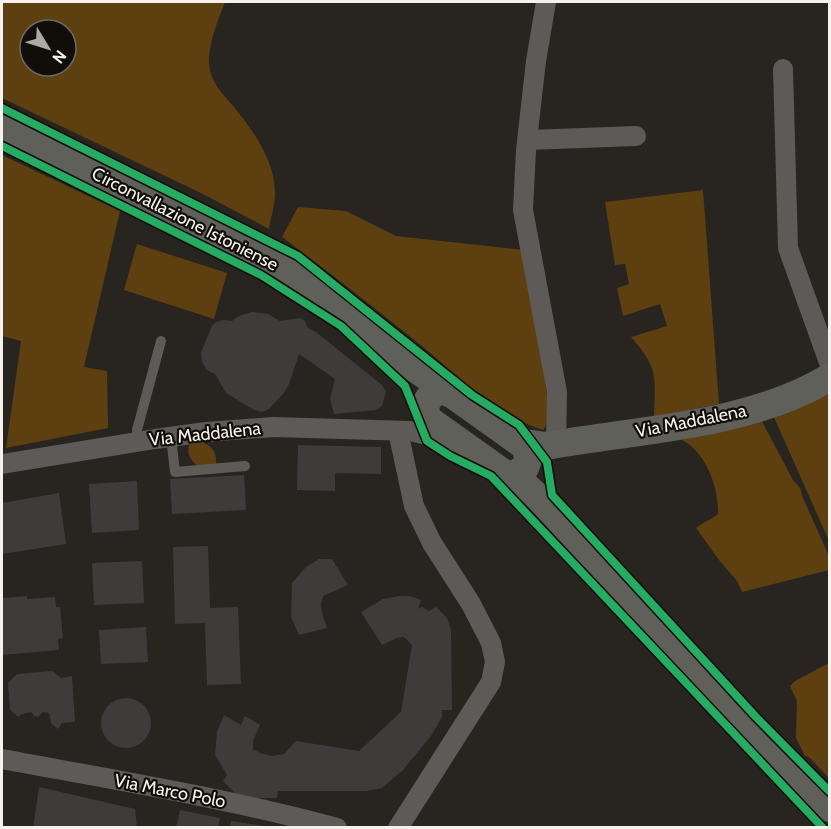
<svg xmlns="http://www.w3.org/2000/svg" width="831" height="829" font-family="Cabin,sans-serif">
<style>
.green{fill:#5e3f10;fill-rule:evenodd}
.building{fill:#3f3b3b}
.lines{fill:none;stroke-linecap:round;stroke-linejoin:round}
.lane{stroke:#5d5a57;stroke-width:10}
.street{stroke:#5d5a57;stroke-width:20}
.secondary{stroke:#5f605a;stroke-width:28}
.cycleway-casing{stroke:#110e0a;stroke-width:11}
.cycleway{stroke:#26ab63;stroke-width:8}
.labels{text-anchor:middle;stroke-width:4.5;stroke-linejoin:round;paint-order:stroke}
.street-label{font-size:18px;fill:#f6f1ec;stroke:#110e0a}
</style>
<rect width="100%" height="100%" fill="#282420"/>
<g class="green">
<path d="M2 2H225C218 21 208 43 209 64 210 82 223 94 234 107 253 130 275 161 275 193 275 204 271 217 269 229L203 194 2 98ZM30 30H66V66H30Z"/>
<polygon points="2,155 120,211 84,367 107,371 108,428 6,448 21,341 2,336"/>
<path d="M703 190 719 404 654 417C655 376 659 369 631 337L667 326 660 304 623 316 617 288 629 284 625 264 615 265 605 202Z"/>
<path d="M298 207 346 211 396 236 524 250 538 327 550 419 543 430C496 415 461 378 423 347 377 310 330 273 282 237Z"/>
<polygon points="137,244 227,273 214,319 124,290"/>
<polygon points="829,380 829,541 773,415"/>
<path d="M758 414 793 480 800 488 803 498 829 556V570L742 592 737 581 719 560 696 528C703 522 711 520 718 514 719 488 706 452 682 440Z"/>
<path d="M201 442C213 446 217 453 216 465L198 466C190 460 187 455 189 445Z"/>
<polygon points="829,663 829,778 809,757 805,756 796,738 797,701 790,686 795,681"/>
</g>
<g class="building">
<polygon points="252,312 268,314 280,321 300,318 305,321 308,328 316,332 382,385 386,392 382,406 376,410 334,414 330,398 335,379 299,354 289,384 283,394 269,409 262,412 254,410 226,393 215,374 207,370 202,362 201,352 212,326 216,322 223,320 232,321 239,316"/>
<polygon points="298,445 381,447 381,474 335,473 335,491 297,490"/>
<polygon points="244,475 246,510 172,514 170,479"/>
<polygon points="137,481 139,530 92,533 89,484"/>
<polygon points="59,493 66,544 2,554 2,503"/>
<polygon points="208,546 210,608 238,607 241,684 207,685 205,623 175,624 173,547"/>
<polygon points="319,559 332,559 348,585 323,596 321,604 322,613 327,628 299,635 291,617 292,583 306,567"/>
<polygon points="142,561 144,603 94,605 92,563"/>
<polygon points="27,596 27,599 55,597 56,607 60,607 63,638 58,639 59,650 2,655 2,598"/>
<polygon points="399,596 409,596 421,600 418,609 422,607 429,611 436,607 447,618 451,630 452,710 442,710 442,717 431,736 403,770 382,788 367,791 278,791 277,798 254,798 236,794 223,781 227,775 215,755 217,732 224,715 241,725 245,716 260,725 253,741 253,749 260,753 272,756 284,754 296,741 359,751 401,712 412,645 404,637 397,638 382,645 361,612 383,599"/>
<polygon points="146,627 148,662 101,664 99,630"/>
<polygon points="52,671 61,678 72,676 75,722 62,723 58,729 51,723 49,713 43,712 38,717 34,716 31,712 20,715 18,717 10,710 8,683 17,674"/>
<circle cx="126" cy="723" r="25"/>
<polygon points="39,787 135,809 137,828 33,828"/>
<polygon points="180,810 220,818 218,828 176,828"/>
<polygon points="231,821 265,826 265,828 230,828"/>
</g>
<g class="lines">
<g class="lane">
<polyline points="171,437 175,472 245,466"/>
<polyline points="139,442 137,430 161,341"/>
</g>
<g class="street">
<polyline points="546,2 536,61 526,150 523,210 557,392 556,444"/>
<polyline points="783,69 788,248 830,365"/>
<polyline points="528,140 636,136"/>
<polyline points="398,431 414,506 432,543 471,604 491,643 495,662 491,682 398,828"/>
<polyline points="2,464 155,439 206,432 273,427 410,431 448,440"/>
<path d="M2 759C114 780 227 798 337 828"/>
</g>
<g class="secondary">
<polyline points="2,128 246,246 319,291 361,321 416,369 452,394"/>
<path d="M440 390 452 394 522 444C529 451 529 459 525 468L513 475 505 474 429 420C421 408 427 395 440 390Z"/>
<path d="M515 438 525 443 546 446C639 429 747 427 830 377"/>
<polyline points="505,474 528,488 541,500 723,697 830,808"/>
</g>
<defs>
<g id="cycleway">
<polyline points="2,108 298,256 472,395 519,425 547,462 552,495 756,717 830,792"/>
<polyline points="2,146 261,275 341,326 405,386 427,441 450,456 491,476 823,828"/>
</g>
</defs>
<use href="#cycleway" class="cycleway-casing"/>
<use href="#cycleway" class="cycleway"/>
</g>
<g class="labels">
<g class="street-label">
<text transform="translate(185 219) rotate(27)" y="6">Circonvallazione Istoniense</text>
<text transform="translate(691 421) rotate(-11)" y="6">Via Maddalena</text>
<text transform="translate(205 434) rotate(-6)" y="6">Via Maddalena</text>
<text transform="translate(170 791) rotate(11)" y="6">Via Marco Polo</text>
</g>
</g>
<rect width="831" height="829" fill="none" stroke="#f6f1ec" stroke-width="6"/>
<g transform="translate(48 48) rotate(128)"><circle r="28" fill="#110e0a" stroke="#6d6964" stroke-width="1.5"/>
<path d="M0-4.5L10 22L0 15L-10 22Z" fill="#aea9a5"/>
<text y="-9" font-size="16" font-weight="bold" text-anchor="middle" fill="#f6f1ec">N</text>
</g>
</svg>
